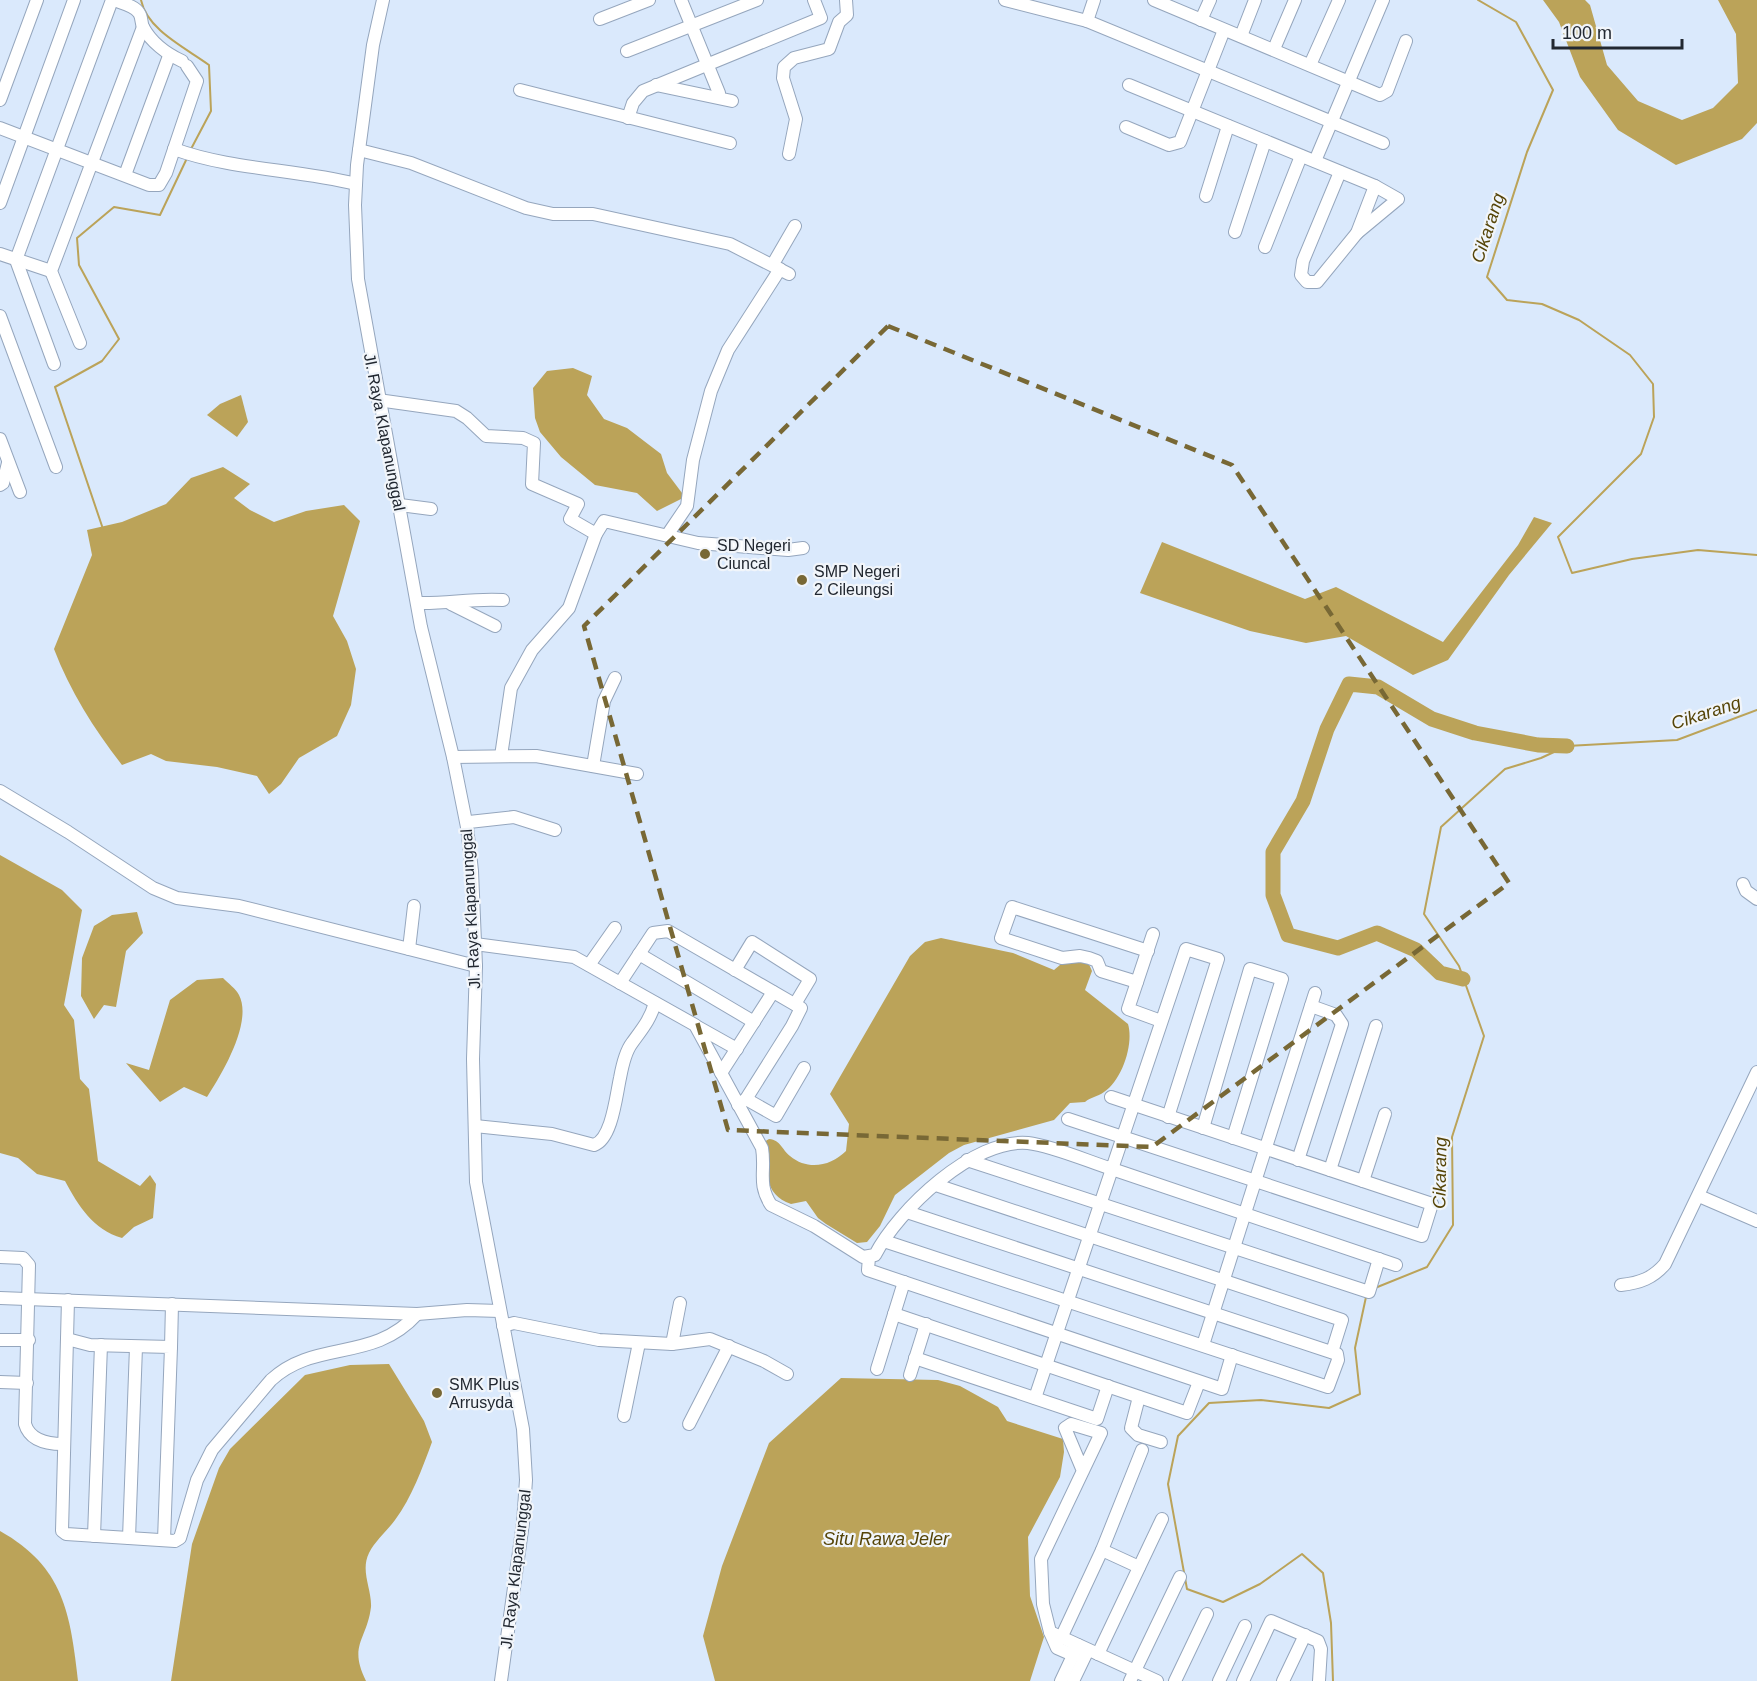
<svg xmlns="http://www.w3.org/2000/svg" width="1757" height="1681" font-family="Helvetica,sans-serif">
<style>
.water{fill:#bba359}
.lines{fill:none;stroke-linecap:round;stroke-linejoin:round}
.stream{stroke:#bba359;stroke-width:2}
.river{stroke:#bba359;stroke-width:15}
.minor-casing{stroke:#95a6bd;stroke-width:14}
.minor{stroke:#fff;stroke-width:12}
.marked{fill:none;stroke:#786835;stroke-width:4.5;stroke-dasharray:12 8;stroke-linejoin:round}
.poi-dot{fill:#786835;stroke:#f1f5fa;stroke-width:2}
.labels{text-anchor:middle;stroke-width:4.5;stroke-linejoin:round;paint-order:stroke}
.street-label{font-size:16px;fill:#222831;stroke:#f1f5fa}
.poi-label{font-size:16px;fill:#222831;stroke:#f1f5fa;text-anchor:start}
.water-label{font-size:18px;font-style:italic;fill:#564508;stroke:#f1f5fa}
</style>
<rect width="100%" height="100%" fill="#dae9fc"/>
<g class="water">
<polygon points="1543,0 1585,0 1590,5 1607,65 1638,101 1682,120 1713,108 1738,83 1736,34 1718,0 1757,0 1757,123 1742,139 1676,165 1618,130 1580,77 1559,22"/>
<polygon points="573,368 592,376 587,395 604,419 627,428 661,454 667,473 685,497 657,511 637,493 595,485 561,457 540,432 535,418 533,388 547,371"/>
<polygon points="241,395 248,422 237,437 207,415 220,404"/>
<path d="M223 467 250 484 234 498 250 510 274 522 306 511 344 505 360 521 333 616 347 641 356 669 351 705 337 736 299 758 281 784 269 794 257 776 217 767 166 761 151 754 122 765C94 729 70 691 54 649L92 555 87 530 122 522 166 504 191 478Z"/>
<polygon points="1534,517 1552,523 1509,575 1448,660 1413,675 1346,636 1306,643 1250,631 1140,593 1162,542 1305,599 1336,587 1443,642 1518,545"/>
<path d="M0 855 62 890 82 910 64 1005 74 1020 80 1079 89 1089 98 1161 140 1186 150 1175 156 1184 153 1218 134 1227 122 1238C93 1230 78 1205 65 1181L37 1174 18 1158 0 1153Z"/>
<polygon points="137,912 143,933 126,951 116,1007 104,1005 94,1019 81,996 82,958 94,926 112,915"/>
<path d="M941 938 1013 953 1054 970 1067 959 1088 962 1092 971 1085 990 1128 1024C1134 1044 1122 1080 1104 1092 1097 1097 1091 1097 1085 1102L1070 1103 1054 1120 964 1145 949 1153 895 1195 880 1226 867 1242 857 1243 826 1224 818 1218 806 1201 791 1204C763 1195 766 1167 764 1142L769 1139C781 1140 782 1150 790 1156 808 1171 831 1166 846 1151L849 1124 830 1094 910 956 925 942Z"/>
<path d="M223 978C228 983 236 989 239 995 253 1022 222 1074 207 1097L184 1087 160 1102 126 1063 149 1070 170 1000 197 980Z"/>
<path d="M389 1364 424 1421 432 1442C422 1469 412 1497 395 1520 387 1531 375 1541 369 1553 360 1571 372 1589 371 1607 367 1640 348 1645 366 1681H171L192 1544 219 1468 230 1449 305 1375 350 1365Z"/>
<polygon points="841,1378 938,1380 960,1386 998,1407 1007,1421 1063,1439 1064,1452 1060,1477 1028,1537 1030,1596 1044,1637 1030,1681 715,1681 703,1636 722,1566 769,1443"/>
<path d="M0 1531C64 1567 70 1613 78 1681H0Z"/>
</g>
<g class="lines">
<g class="stream">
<path d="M141 0C147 30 186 48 209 65L211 111 191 149"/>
<polyline points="1478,0 1516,22 1553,90 1527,152 1487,277 1507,300 1542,304 1579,320 1630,355 1653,384 1654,417 1641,454 1558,537 1572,573 1632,559 1698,550 1757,555"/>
<polyline points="103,529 55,387 102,361 119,339 79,265 77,238 114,207 160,215 188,156"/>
<polyline points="1375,1288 1427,1267 1453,1225 1452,1137 1484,1036 1459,966 1424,914 1441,827 1505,769 1541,758 1567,746 1677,740 1757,710"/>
<polyline points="1333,1681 1331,1623 1323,1573 1302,1554 1260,1584 1223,1602 1187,1589 1168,1484 1178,1436 1209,1403 1261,1400 1329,1408 1360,1394 1355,1348 1366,1297"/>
</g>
<polyline class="river" points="1463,979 1440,973 1416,950 1377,933 1338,948 1288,935 1273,895 1273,852 1303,801 1327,729 1349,684 1378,687 1432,719 1475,733 1538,745 1567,746"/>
<defs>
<g id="minor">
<path d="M114 0C122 3 135 6 139 13 142 17 141 23 143 27 151 42 167 54 182 61"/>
<polyline points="383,0 373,45 357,165 355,205 358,279 421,627 453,757 467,827 472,871 476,966 473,1059 476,1182 523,1429 526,1480 523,1523 501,1681"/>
<polyline points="681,0 719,93"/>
<polyline points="1005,0 1087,21 1383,143"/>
<polyline points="1154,0 1380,95 1387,91 1406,41"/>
<polyline points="600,19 649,0"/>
<polyline points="1201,20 1210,0"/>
<polyline points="1087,21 1094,0"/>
<polyline points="1241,36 1255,0"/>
<polyline points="1274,49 1295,0"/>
<polyline points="627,51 757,0"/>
<polyline points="1310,65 1339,0"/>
<polyline points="656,85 732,101"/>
<polyline points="1129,85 1375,186 1398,199 1357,233"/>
<polyline points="520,90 730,143"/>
<polyline points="0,100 37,0"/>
<polyline points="628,118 633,103 643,91 821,18 814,0"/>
<polyline points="1126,127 1169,145 1180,142 1224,30"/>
<polyline points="0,128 149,185 159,185 166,173 197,81 187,66"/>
<path d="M174 149C232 170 296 169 356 184"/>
<polyline points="359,150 411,163 526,208 553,214 593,214 730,244 789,274"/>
<polyline points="789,154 796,119 783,78 784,67 794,58 829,49 839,22 847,15 846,0"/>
<polyline points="1315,161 1383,0"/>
<polyline points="1340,172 1303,261 1301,275 1307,282 1317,282 1357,233 1375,186"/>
<polyline points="125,175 169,56"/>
<polyline points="1206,196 1228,126"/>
<polyline points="0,203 74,0"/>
<polyline points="1235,232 1265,141"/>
<polyline points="1265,247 1301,156"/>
<polyline points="0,254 51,271"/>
<polyline points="773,264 795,226"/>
<polyline points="0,316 56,467"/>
<polyline points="80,343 51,271 143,27"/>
<polyline points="54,364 16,260 112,0"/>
<polyline points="378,400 456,411 467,418 486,436 523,438 534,443 532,484 578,504 570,519 596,534"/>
<polyline points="0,439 20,492"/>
<polyline points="0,485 3,483 8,463"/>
<polyline points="400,505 431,509"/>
<polyline points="668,534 687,506 693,460 711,391 728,350 780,269"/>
<path d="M417 603C447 604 472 598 503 600"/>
<polyline points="451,604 495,626"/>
<polyline points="501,756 511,688 532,650 569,608 596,534 604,521 698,543 788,550 803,548"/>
<polyline points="453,757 536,756 637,774"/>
<polyline points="593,766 604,701 615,678"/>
<polyline points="0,791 68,832 153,888 177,898 239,906 476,966"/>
<polyline points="467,827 469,822 514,817 555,830"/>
<polyline points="1743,884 1746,891 1757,899"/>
<polyline points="1153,934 1128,1009 1161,1021"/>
<path d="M475 944 574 957 695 1025 762 1148C766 1171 757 1183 771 1205L814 1226 863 1257 875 1255C898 1210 974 1138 1028 1143 1053 1146 1087 1161 1112 1169L1186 949 1218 959 1168 1117"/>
<polyline points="409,949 414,906"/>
<polyline points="639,954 754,1022"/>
<polyline points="589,965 615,928"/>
<polyline points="735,970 752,942 810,979 795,1004"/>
<polyline points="1137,982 1101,971 1097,961 1089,958 1080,956 1062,958 1001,938 1012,907 1148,951"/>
<polyline points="620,983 653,933 668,931 801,1008 792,1026 746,1099 738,1105"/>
<polyline points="696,1026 737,1049"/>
<polyline points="721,1073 773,992"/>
<polyline points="746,1099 776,1116 804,1068"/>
<polyline points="1068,1119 1422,1236 1432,1204 1111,1097"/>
<path d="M475 1126 552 1134 594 1145C612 1139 616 1096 620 1078 622 1067 625 1052 632 1043 642 1029 650 1020 655 1003"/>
<polyline points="1203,1128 1250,969 1282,979 1233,1138"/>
<polyline points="967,1160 1369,1292 1379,1259"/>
<polyline points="1298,1160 1342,1024 1336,1015 1311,1006"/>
<polyline points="1330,1170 1376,1026"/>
<polyline points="1363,1181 1385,1114"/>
<polyline points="936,1185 1342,1320 1332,1352"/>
<polyline points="1699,1196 1757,1221"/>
<polyline points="884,1241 1328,1387 1338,1360 1337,1354 907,1212"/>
<path d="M0 1257 23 1258 29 1265 25 1424C30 1441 48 1444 63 1444"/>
<polyline points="869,1257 868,1270 1222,1389 1232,1355"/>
<path d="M1621 1285C1640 1283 1653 1278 1665 1264L1757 1072"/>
<polyline points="0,1298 417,1314 467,1310 500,1311"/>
<path d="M68 1300 62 1531 66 1534 175 1541 180 1538 197 1480 212 1450 271 1380C315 1339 373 1363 417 1314"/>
<polyline points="894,1314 1187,1413 1199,1382"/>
<polyline points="503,1326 514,1323 599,1340 672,1344 710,1339 764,1361 787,1374"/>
<polyline points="67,1339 90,1345 171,1347 164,1540"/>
<polyline points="0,1340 29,1340"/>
<polyline points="672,1344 680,1303"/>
<polyline points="1203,1345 1315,993"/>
<polyline points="171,1347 172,1304"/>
<polyline points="915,1358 1097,1419 1108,1386"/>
<polyline points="877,1369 904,1282"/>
<polyline points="910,1375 926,1324"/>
<polyline points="0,1382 27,1383"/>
<polyline points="1139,1397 1131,1428 1138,1435 1161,1442"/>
<polyline points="1035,1398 1112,1169 1396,1265"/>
<polyline points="624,1416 639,1343"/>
<polyline points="689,1424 729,1346"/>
<polyline points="1083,1471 1065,1428 1071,1424 1101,1433 1041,1559 1043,1604 1050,1632 1157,1681"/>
<polyline points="94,1536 101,1345"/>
<polyline points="129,1538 136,1347"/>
<polyline points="1102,1550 1139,1567"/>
<polyline points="1050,1632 1057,1648 1073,1655"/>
<polyline points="1061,1638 1102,1550 1142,1450"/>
<polyline points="1098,1654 1162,1519"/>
<polyline points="1061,1681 1078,1645"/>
<polyline points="1073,1681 1088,1650"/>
<polyline points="1130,1681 1180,1577"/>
<polyline points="1175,1681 1207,1614"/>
<polyline points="1219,1681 1245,1626"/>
<polyline points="1243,1681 1271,1621 1318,1641 1321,1649 1319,1681"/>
<polyline points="1283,1681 1305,1635"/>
</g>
</defs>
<use href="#minor" class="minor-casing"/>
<use href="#minor" class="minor"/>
</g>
<path class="marked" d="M888 326 1232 465 1509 883 1152 1147 728 1130 584 626Z"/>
<g class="poi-dot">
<circle cx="705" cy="554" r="6"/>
<circle cx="802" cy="580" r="6"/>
<circle cx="437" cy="1393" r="6"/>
</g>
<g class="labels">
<g class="street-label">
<text transform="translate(385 432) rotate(79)" y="6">Jl. Raya Klapanunggal</text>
<text transform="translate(470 909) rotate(-93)" y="6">Jl. Raya Klapanunggal</text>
<text transform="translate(515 1569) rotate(-83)" y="6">Jl. Raya Klapanunggal</text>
</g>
<g class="poi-label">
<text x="717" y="551">SD Negeri<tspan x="717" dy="18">Ciuncal</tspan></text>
<text x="814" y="577">SMP Negeri<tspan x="814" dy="18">2 Cileungsi</tspan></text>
<text x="449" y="1390">SMK Plus<tspan x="449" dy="18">Arrusyda</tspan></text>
</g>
<g class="water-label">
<text transform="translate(1488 228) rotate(-72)" y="6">Cikarang</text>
<text transform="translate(1706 713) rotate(-18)" y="6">Cikarang</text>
<text transform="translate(1440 1173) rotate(-89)" y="6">Cikarang</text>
<text x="886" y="1545">Situ Rawa Jeler</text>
</g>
</g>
<path d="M1553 39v9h129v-9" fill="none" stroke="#222831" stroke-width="3"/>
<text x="1562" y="39" font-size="18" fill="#222831" stroke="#f1f5fa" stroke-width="4.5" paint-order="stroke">100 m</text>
</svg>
